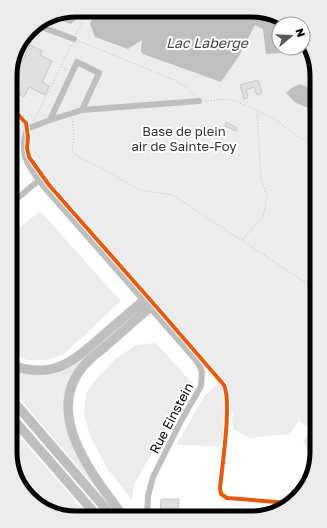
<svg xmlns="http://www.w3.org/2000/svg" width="327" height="528" font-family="'Golos Text',sans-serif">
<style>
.green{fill:#ececec}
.water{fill:#bfbfbf}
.building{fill:#dfdfdf;stroke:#c7c7c7}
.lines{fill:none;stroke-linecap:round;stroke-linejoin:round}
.highway-casing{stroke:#dbdbdb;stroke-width:10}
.path{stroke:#b9b9b9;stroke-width:1;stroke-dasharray:1 2;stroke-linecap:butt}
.minor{stroke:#bebebe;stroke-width:6}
.highway{stroke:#bebebe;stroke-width:9}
.cycleway-casing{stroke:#fff;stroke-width:6}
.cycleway{stroke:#e8590c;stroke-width:4}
.labels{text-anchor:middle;stroke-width:4;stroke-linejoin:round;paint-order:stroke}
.park-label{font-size:13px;fill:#333;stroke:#fff}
.street-label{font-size:13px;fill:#000;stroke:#fff}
.water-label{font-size:14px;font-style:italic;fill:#444;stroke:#fff}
.rim{fill:none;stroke:#000;stroke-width:5}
</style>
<rect width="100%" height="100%" fill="#fff"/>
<g class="green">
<polygon points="76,10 264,11 290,24 279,24 279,48 303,48 303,38 312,51 317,457 308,480 312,457 303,442 312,428 300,422 300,419 290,434 249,438 233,429 233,410 220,446 176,445 205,395 218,384 42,175 34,165 31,156 16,139 13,146 11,146 11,67 32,26"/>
<polygon points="40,211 121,301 63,355 47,360 27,360 14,355 12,234"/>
<path d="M125 321 127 324 85 360 64 405 97 486 95 487 14 392V370C34 370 56 374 74 364Z"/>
<polygon points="156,343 193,384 134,484 132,500 107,468 90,436 84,414 86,393 98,377 114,360 136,345"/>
<polygon points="14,430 89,517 78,517 63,510 35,504 15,477"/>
</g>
<g class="water">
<polygon points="76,10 82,10 78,17 71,24 54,18"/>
<polygon points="96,10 264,11 290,24 279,24 279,48 303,48 303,38 312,52 293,52 266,54 263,29 255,25 239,56 221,82 143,54 141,51 142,40 128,49 95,37 90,24"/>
<polygon points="300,84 306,86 313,91 313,110 296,103 286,93 293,87"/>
</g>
<g class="building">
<polygon points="30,45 42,51 40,55 52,61 42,82 49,86 45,95 29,87 24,97 11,91 11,88 17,74 11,71 11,67 15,59 22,62"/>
<polygon points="258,80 262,93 257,95 254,87 246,90 248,97 244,99 240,85"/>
<polygon points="226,122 237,128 236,131 225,126"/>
<polygon points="161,499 179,499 178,515 160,515"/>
</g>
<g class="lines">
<defs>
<g id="highway">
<path d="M14 366C53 379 73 362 101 337 115 325 129 313 143 301"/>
<polyline points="14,402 112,516"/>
<polyline points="14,420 98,517"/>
<polyline points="54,512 69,517"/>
<path d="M123 516C95 478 44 417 81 369 88 359 99 352 108 344 122 332 135 320 149 308"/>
</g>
</defs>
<use href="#highway" class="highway-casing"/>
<g class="path">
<polyline points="76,34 88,10"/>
<polyline points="79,41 174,80 186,87 195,96"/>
<polyline points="16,56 18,57"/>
<polyline points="62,67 68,70"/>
<polyline points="205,101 226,99 238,102 273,118 313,147"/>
<polyline points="72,118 74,135 72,151 77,156 109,172 139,190 173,195 315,289"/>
<polyline points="35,119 71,45"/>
<polyline points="242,240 263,217 267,197 261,178 257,112"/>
</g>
<g class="minor">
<polyline points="36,25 74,39"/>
<polyline points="11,107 26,123 27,129"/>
<polyline points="82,110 199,101"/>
<path d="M27 129C18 157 29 167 45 188L195 359 200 367 202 372 201 386 181 421 153 477 148 496 147 516"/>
<polyline points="27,129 50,120 82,110 99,73 77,62 50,120"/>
<polyline points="12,203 39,180"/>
</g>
<use href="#highway" class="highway"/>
<defs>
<path id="cycleway" d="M11 107 26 123 28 137 27 148 29 157 49 185 160 311 224 385C232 402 222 467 220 488L221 494 227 498 289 503"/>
</defs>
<use href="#cycleway" class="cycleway-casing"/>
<use href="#cycleway" class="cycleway"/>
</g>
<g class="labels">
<g class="park-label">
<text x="184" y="136">Base de plein<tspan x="184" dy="15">air de Sainte-Foy</tspan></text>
</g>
<g class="street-label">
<text transform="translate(171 418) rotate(-62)" y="5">Rue Einstein</text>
</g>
<g class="water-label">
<text x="207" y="48">Lac Laberge</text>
</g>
</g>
<path d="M0 0H327V528H0ZM76 17H251A59 59 0 0 1 310 76V452A59 59 0 0 1 251 511H76A59 59 0 0 1 17 452V76A59 59 0 0 1 76 17Z" fill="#ebebeb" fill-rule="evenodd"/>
<path class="rim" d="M76 17H251A59 59 0 0 1 310 76V452A59 59 0 0 1 251 511H76A59 59 0 0 1 17 452V76A59 59 0 0 1 76 17Z"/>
<g transform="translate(291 36) rotate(71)"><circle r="19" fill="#ffffff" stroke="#999999"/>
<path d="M0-3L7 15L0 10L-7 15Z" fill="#595959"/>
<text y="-6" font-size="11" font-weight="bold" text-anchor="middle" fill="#000000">N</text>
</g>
</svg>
